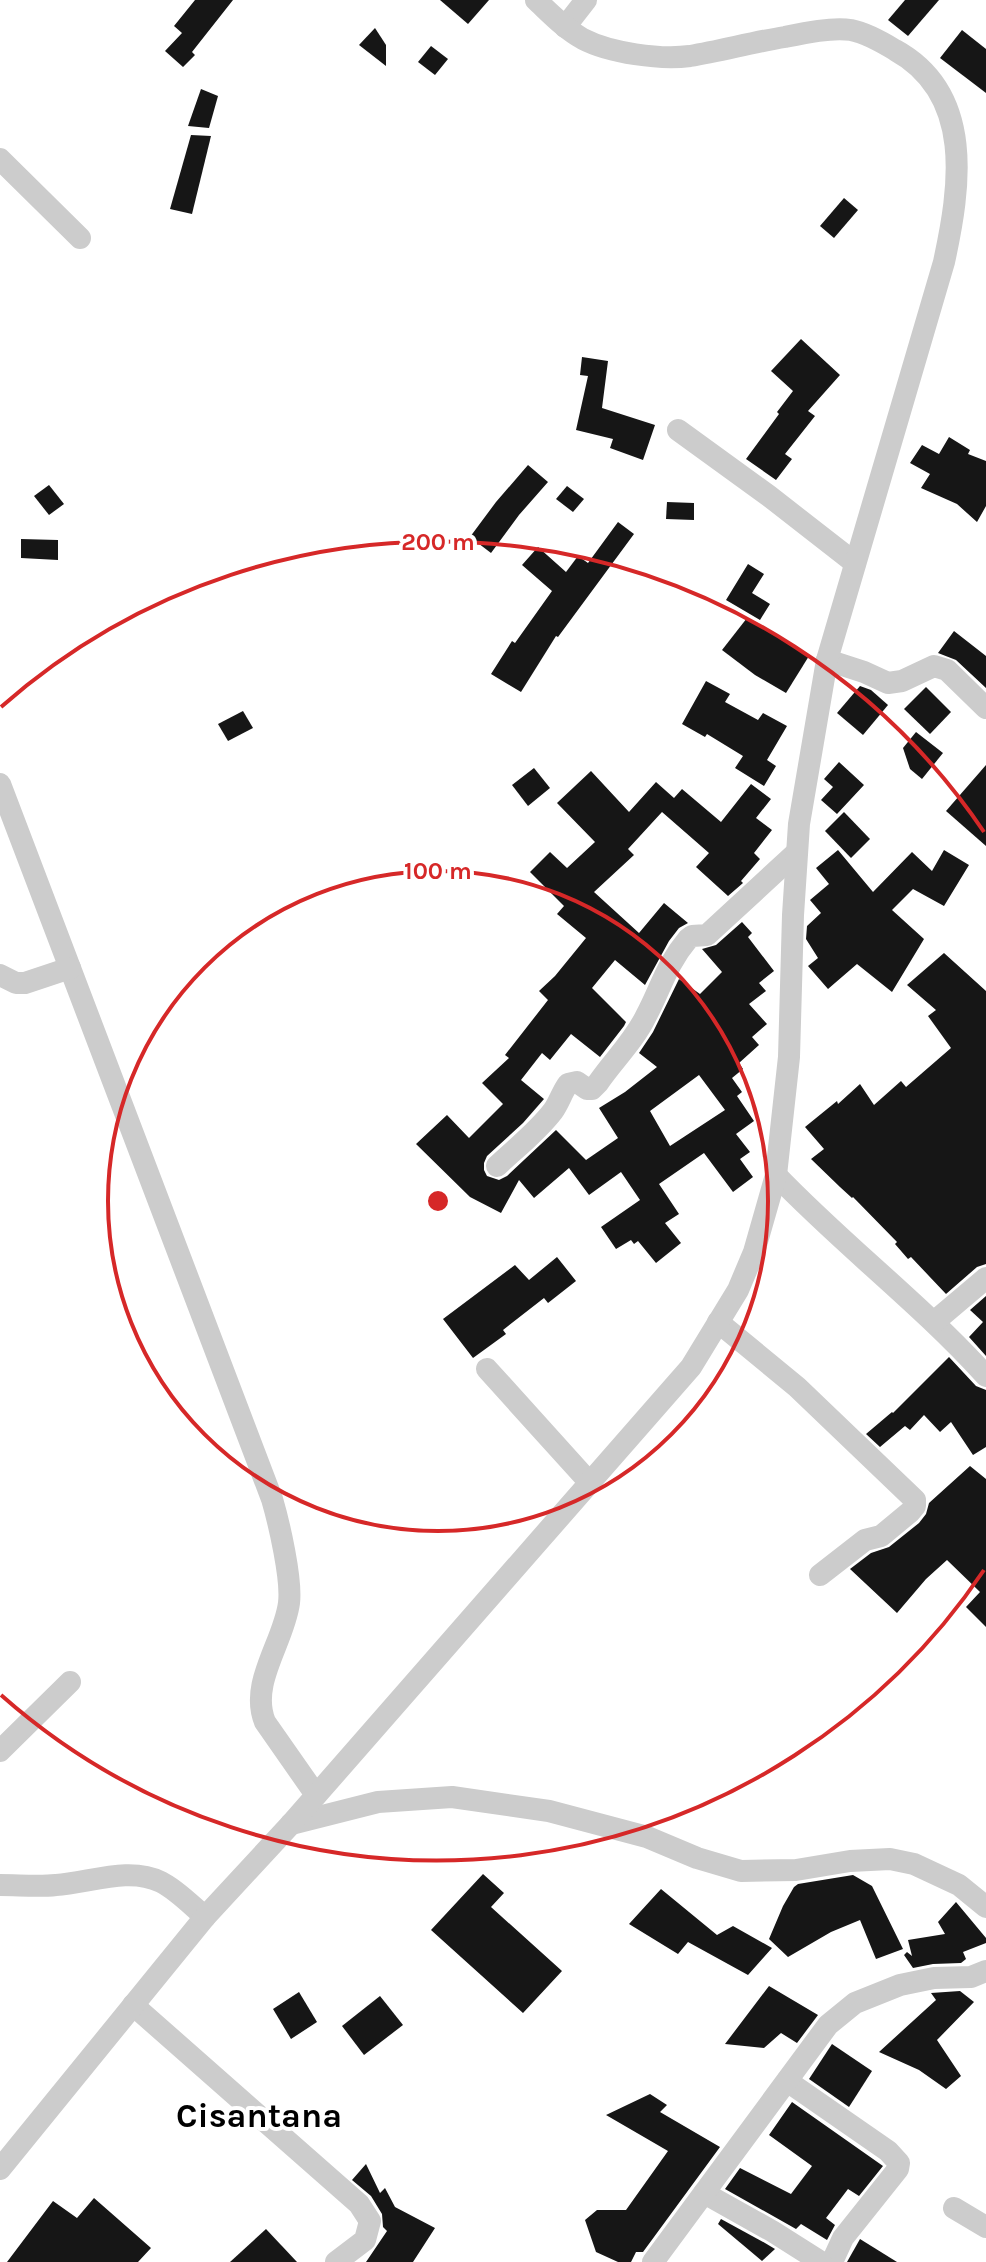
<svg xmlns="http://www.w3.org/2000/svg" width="986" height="2262" font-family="Karla,sans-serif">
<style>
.building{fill:#161616;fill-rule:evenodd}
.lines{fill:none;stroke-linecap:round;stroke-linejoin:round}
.minor{stroke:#ccc;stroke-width:22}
.ring{fill:none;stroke:#d62828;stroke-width:4}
.labels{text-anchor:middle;stroke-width:8;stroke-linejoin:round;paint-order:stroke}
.quarter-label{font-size:34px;font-weight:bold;fill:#000;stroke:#fff}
.centre{fill:#d62828;stroke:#fff;stroke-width:4}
.ring-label{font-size:24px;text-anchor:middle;font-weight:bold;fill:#d62828;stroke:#fff;stroke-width:8;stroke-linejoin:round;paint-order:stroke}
</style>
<rect width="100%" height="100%" fill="#fff"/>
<g class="building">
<polygon points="195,0 233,0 192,52 195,55 183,67 165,51 182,33 174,26"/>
<polygon points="440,0 489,0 468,24"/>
<polygon points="905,0 939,0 908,36 888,20"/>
<polygon points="375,28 386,45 386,66 359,45"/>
<polygon points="962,30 986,49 986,93 940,58"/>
<polygon points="431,46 448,59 435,75 418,62"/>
<polygon points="201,89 218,96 209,128 188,126"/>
<polygon points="191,135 211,136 192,214 170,209"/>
<polygon points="844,198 858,210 834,238 820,226"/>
<polygon points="801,339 840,375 808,411 815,416 785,454 792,459 776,480 746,459 779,414 777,412 793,391 771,371"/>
<polygon points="582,357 608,361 602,408 655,425 643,460 610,448 613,439 576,430 588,376 580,375"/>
<polygon points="949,437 970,450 968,454 986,461 986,506 977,522 957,504 921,488 930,474 910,463 922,445 939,454"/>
<polygon points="528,465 548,482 519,515 491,553 470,537 496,502"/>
<polygon points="49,485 64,504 49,515 34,496"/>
<polygon points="567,486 584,499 573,512 556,499"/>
<polygon points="667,502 694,503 694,520 666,519"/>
<polygon points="618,522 634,534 558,637 556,636 521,692 491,674 512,641 515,643 552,591 522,565 538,547 566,572 578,556 588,563"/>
<polygon points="21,539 58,540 58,560 21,558"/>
<polygon points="748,564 764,574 752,593 770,604 760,620 726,600"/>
<polygon points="747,618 809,656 786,693 755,675 722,650"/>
<polygon points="954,631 986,656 986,688 956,660 938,653"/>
<polygon points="706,681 730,694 725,702 758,720 763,713 787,726 767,760 776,766 764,786 735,768 743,756 707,734 705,737 682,724"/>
<polygon points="860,686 871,690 888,705 863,735 837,713"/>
<polygon points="926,687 951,712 930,734 904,709"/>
<polygon points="243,711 253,728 228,741 218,724"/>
<polygon points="916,732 943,753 922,779 910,769 903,748"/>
<polygon points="839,762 864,785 837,814 821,800 833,787 824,779"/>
<polygon points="986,765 986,846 946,811"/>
<polygon points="534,768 550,788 528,806 512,785"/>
<path d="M591 771 629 812 656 782 674 798 682 789 721 822 751 784 771 799 756 818 772 830 754 853 760 859 741 881 743 883 728 896 696 867 709 853 662 812 628 849 634 855 594 892 639 933 664 903 688 923 679 928 669 941 645 985 615 960 592 988 626 1022 624 1026 600 1057 571 1034 550 1060 542 1053 521 1080 544 1099 523 1123 487 1156 484 1163V1170L487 1176 499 1180 507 1176 556 1130 586 1160 618 1138 599 1108 625 1092 657 1067 639 1053 653 1032 679 979 700 994 722 972 702 949 716 945 742 922 752 933 748 937 774 971 759 983 766 991 749 1004 767 1024 752 1037 759 1045 739 1063 743 1069 732 1078 742 1092 737 1096 754 1121 736 1134 750 1152 740 1159 753 1177 733 1192 704 1153 659 1184 679 1214 665 1223 681 1243 656 1263 638 1241 634 1244 631 1240 616 1249 601 1227 640 1200 621 1172 589 1195 569 1168 534 1198 519 1180 501 1213 470 1197 416 1144 447 1115 469 1138 503 1104 482 1083 509 1058 505 1055 548 1000 539 991 555 976 586 938 557 914 564 906 530 872 550 852 567 868 595 842 557 803ZM699 1075 725 1110 670 1146 650 1111Z"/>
<polygon points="844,812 870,839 851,858 825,831"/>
<polygon points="838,850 873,892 912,852 932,871 944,850 969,865 944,906 913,889 892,910 924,939 892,992 857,964 828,989 808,966 818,958 806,939 807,926 821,913 810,900 829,884 816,868"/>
<polygon points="944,953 986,991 986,1264 977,1267 946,1294 911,1257 908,1259 895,1244 897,1242 853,1197 852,1198 840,1187 811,1159 824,1149 805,1127 837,1101 838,1104 860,1084 874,1105 901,1081 906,1087 951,1048 928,1016 936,1010 907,985"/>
<polygon points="557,1257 576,1281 548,1303 544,1298 503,1330 506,1334 473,1358 443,1319 515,1265 529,1280"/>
<polygon points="986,1296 986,1356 969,1337 983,1322 970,1310"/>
<polygon points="949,1357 976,1386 986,1390 986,1447 973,1455 951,1422 940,1432 924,1415 910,1430 905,1426 880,1447 866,1434 892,1412 893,1413"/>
<polygon points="970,1466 986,1479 986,1627 966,1607 980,1592 947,1560 926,1579 897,1613 850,1569 871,1553 889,1547 919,1523 926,1514 929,1503"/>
<polygon points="483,1874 504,1893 491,1907 562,1971 523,2013 431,1930"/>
<polygon points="853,1875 872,1886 903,1949 876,1959 860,1920 831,1932 788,1957 769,1939 783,1906 794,1887 798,1884"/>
<polygon points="661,1889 717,1935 733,1926 772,1948 748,1975 688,1942 678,1954 629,1924"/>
<polygon points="956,1902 986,1938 986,1943 963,1952 966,1959 961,1963 933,1964 913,1968 904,1955 907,1952 912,1956 908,1940 945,1934 938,1922"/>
<polygon points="769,1986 818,2015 797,2043 781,2033 764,2048 725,2044"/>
<polygon points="960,1991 974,2002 937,2040 961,2076 946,2089 919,2070 879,2052 936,2000 931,1993"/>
<polygon points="299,1992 317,2022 291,2039 273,2009"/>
<polygon points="380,1996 403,2025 364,2055 342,2026"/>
<polygon points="832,2044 872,2071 849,2107 809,2079"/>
<polygon points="650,2094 667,2105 660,2112 720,2147 643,2252 636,2252 631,2262 618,2262 596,2252 585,2220 597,2210 626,2210 668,2151 606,2115"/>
<polygon points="792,2102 883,2166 859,2196 848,2189 826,2218 835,2225 827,2240 801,2224 796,2229 725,2189 740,2168 791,2194 812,2166 769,2135"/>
<polygon points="366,2164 380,2193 385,2188 395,2207 435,2228 413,2262 366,2262 387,2231 383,2227 382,2214 371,2196 352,2180"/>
<polygon points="94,2198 151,2248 138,2262 7,2262 53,2201 77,2218"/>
<polygon points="721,2219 765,2243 775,2249 762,2261 718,2224"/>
<polygon points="266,2229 297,2262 230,2262"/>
<polygon points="860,2239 897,2262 847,2262"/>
</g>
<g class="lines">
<g class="minor">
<polyline points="565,27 586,0"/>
<polyline points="0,159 80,238"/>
<polyline points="678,430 769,496 855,563"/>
<polyline points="827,660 864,672 888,683 902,681 934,666 947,670 986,708"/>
<path d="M0 784 272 1499C279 1523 292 1579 289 1603 284 1642 249 1683 265 1722L316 1795"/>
<polyline points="0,975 16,983 25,983 70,968"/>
<path d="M497 1166C516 1148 537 1132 553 1111 559 1103 562 1092 568 1084L577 1082 587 1089H592L598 1083C613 1061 634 1041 646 1016 661 988 666 965 688 939L692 936 707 935 797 852"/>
<path d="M776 1175C843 1245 921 1304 986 1376"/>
<polyline points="718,1322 797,1387 915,1500 915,1506 910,1512 881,1536 865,1540 820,1575"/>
<polyline points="934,1322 986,1278"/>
<polyline points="487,1369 590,1483"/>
<polyline points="0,1751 70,1682"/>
<polyline points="291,1824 378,1802 452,1797 549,1811 647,1837 697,1858 741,1871 796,1870 850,1861 890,1859 914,1864 959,1885 986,1907"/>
<path d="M0 1885C19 1885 38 1887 56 1885 89 1883 129 1866 161 1882 177 1890 191 1905 205 1917"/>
<polyline points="133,2005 359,2204 370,2221 365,2240 336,2262"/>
<polyline points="787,2081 888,2151 899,2163 898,2169 843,2238 832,2262"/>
<path d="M0 2169 205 1917 291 1824 691 1367 738 1290 754 1252 776 1175 789 1057 793 915 799 824 827 660 944 262C960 188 975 94 895 50 882 42 866 33 851 30 832 27 804 33 785 37 753 42 721 51 690 56 660 60 610 53 583 39 565 29 551 14 536 0"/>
<polyline points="704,2193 772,2231 821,2262"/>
<polyline points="954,2208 986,2227"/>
<polyline points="653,2262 828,2025 855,2003 900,1985 934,1978 971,1977 986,1971"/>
</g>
</g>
<g class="ring">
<circle cx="438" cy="1201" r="330"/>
<path d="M984 1570A659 659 0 0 1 1 1695M1 707A659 659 0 0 1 984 832"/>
</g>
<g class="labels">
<g class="quarter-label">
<text x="259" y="2127">Cisantana</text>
</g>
</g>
<circle cx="438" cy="1201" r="12" class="centre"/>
<g class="ring-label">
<text x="438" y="550">200 m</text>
<text x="438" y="879">100 m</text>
</g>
</svg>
